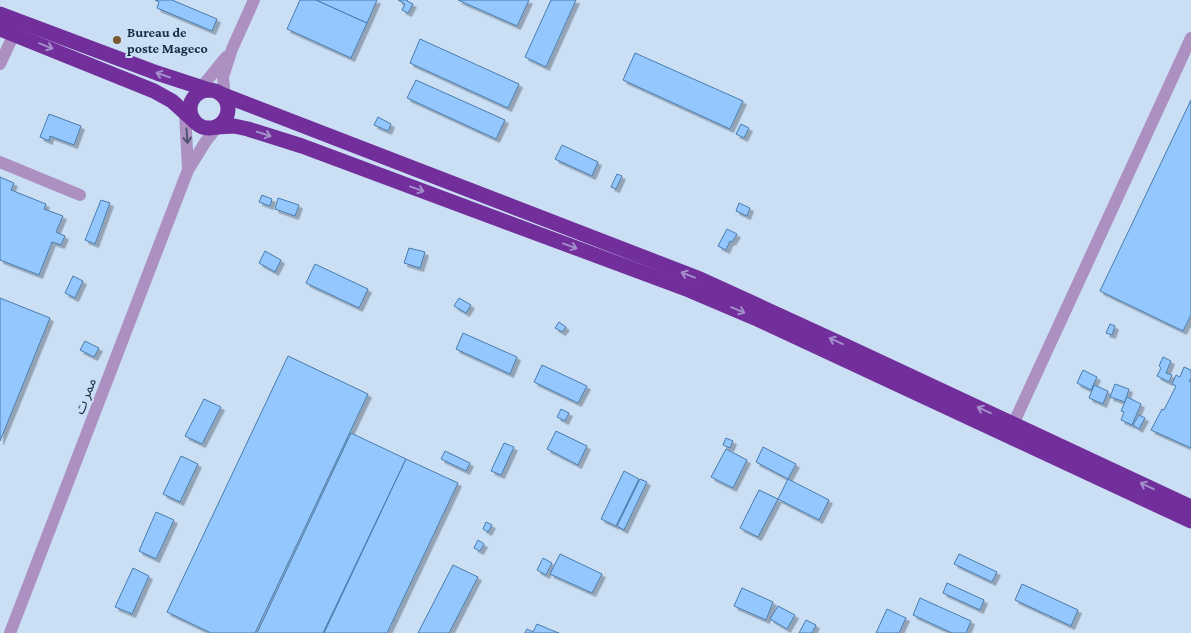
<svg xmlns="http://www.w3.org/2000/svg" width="1191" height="633" font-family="'Crimson Pro','Noto Sans Arabic',serif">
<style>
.building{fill:#93c7fd;stroke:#497bac;filter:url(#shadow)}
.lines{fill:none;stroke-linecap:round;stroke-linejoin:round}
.minor{stroke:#ab90c1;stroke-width:12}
.highway{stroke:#722f9b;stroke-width:15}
.oneway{stroke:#a28fcc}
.oneway2{stroke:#525474}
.poi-dot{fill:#7a582f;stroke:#cadef4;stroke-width:2}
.labels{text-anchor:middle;stroke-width:4;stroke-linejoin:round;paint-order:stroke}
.poi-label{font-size:14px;font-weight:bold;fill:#172c41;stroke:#cadef4;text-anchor:start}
.street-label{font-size:14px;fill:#172c41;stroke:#cadef4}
</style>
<defs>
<filter id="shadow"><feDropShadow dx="3.5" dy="3.5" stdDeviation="0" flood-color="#0004"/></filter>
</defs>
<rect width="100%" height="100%" fill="#cadef4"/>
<g class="building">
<polygon points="155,0 172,0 217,19 212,31 157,8 159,2"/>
<polygon points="300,0 316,0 367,23 351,58 287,29"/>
<polygon points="316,0 377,0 367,23"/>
<polygon points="398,0 408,0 407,1 413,4 408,13 402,10 405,4"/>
<polygon points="458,0 529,0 517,26"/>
<polygon points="551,0 576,0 546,67 525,57"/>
<polygon points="420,39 519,84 508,108 410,63"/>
<polygon points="635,53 743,101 730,129 623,80"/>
<polygon points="416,80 505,120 496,139 407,98"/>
<polygon points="1191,100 1191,315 1183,331 1100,291"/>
<polygon points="49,114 81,126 74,145 50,136 49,141 40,137"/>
<polygon points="378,117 391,124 388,131 374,125"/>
<polygon points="741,124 749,128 744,138 736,134"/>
<polygon points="562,145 598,162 592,176 555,159"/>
<polygon points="617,174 622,176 616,189 611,187"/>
<polygon points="0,177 14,183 11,190 46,204 44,209 63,216 56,232 65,236 61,245 52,242 39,275 0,260"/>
<polygon points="262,195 272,199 270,206 259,202"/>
<polygon points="278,198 299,205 295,216 275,209"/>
<polygon points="101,200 110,203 95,244 85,240"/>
<polygon points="739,203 750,208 747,216 736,211"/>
<polygon points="727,229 737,234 732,242 730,241 726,250 718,246"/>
<polygon points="409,248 425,252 420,268 404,263"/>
<polygon points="265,251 281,260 275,272 259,263"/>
<polygon points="315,264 368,289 359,308 306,283"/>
<polygon points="73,276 83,281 75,298 65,293"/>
<polygon points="0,298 50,318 0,441"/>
<polygon points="459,298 471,305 466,313 454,306"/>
<polygon points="559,322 566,327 562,332 555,328"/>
<polygon points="1110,324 1115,326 1112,335 1106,333"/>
<polygon points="463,333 517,357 510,374 456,349"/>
<polygon points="85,341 99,348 94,357 80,350"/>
<polygon points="288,356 368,394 255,633 211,633 167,612"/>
<polygon points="1163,357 1171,361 1166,373 1172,375 1169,382 1157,376 1161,368 1159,366"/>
<polygon points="542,365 587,386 578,403 534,382"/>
<polygon points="1184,367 1191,370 1191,378 1189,381 1191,382 1191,448 1151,430 1162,409 1164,410 1176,386 1172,384 1176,375 1180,377"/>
<polygon points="1083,370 1097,377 1091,390 1077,383"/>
<polygon points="1115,384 1129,389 1125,402 1110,397"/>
<polygon points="1094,385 1108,391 1103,404 1089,398"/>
<polygon points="1127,397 1141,404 1132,425 1121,420 1124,412 1121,411"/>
<polygon points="204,399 221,407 202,444 185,436"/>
<polygon points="561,409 569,413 565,421 557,417"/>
<polygon points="1139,415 1145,418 1139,429 1133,425"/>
<polygon points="556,431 587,446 578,465 547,449"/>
<polygon points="351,433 406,459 323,633 257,633"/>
<polygon points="726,438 733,441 730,448 723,445"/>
<polygon points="504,443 514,447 501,475 491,471"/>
<polygon points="763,447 796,464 788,479 756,462"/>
<polygon points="726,449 747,460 733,488 711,477"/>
<polygon points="445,451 470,463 466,471 441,459"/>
<polygon points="181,456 198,464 180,502 163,494"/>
<polygon points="406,459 458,483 387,633 324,633"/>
<polygon points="624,471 639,479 616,526 601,519"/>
<polygon points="640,479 647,482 624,530 617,526"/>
<polygon points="788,479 829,500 819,520 778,499"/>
<polygon points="759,490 778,499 758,537 740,528"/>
<polygon points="156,512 174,520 156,559 139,551"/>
<polygon points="486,522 492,525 488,532 483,529"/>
<polygon points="478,540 484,544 480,551 474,548"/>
<polygon points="560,554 602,574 592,593 550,574"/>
<polygon points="959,554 997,572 992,582 954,564"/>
<polygon points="543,558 552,563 546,575 537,570"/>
<polygon points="453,565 478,577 449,633 418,633"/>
<polygon points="133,568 149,576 132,614 115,607"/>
<polygon points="947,583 984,600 980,610 943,593"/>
<polygon points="1022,584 1078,610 1071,626 1015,600"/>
<polygon points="742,588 773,602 766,620 734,606"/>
<polygon points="920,598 971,621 966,633 952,633 913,615"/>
<polygon points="778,606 795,615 787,629 770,619"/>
<polygon points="887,609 906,618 899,633 876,633"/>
<polygon points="806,620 816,625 812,633 799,633"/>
<polygon points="537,624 551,630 559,633 525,633 527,629 533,632"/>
</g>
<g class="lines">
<g class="minor">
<polyline points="0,64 14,34"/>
<polyline points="198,94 201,88 226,57"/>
<polyline points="225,99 223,77 232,49 254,0"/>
<polyline points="0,162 80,195"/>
<polyline points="188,169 185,112 191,104"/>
<polyline points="1010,431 1191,38"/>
<polyline points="10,633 188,170 206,141 217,127"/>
</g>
<g class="highway">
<polyline points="0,14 157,73 209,90"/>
<polyline points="0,29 154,91 172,101 194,121"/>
<circle cx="209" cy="109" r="19"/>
<polyline points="221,94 700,279 844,345 1191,507"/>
<polyline points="217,127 234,126 248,129 302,146 689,290 755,318 1191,521"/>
</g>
</g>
<defs><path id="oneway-shaft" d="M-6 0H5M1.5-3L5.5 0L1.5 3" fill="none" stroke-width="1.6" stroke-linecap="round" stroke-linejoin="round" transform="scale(1.25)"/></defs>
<g class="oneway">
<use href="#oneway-shaft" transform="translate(46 46) rotate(22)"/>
<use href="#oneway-shaft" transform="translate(163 75) rotate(-161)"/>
<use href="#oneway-shaft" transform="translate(264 134) rotate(17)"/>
<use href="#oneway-shaft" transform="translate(417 189) rotate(20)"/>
<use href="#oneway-shaft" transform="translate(570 246) rotate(20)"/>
<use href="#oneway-shaft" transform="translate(688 275) rotate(-159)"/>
<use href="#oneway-shaft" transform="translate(738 310) rotate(23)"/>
<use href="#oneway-shaft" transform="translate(836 341) rotate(-156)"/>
<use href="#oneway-shaft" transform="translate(984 410) rotate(-155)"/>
<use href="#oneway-shaft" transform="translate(1147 486) rotate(-155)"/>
</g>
<use class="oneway2" href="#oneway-shaft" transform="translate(187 136) rotate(86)"/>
<circle class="poi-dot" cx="117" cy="40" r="5"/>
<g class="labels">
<g class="poi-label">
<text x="127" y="37">Bureau de<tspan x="127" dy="16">poste Mageco</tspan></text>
</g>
<g class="street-label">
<text transform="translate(85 396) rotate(-69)" y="5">ممر ت</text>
</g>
</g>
</svg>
